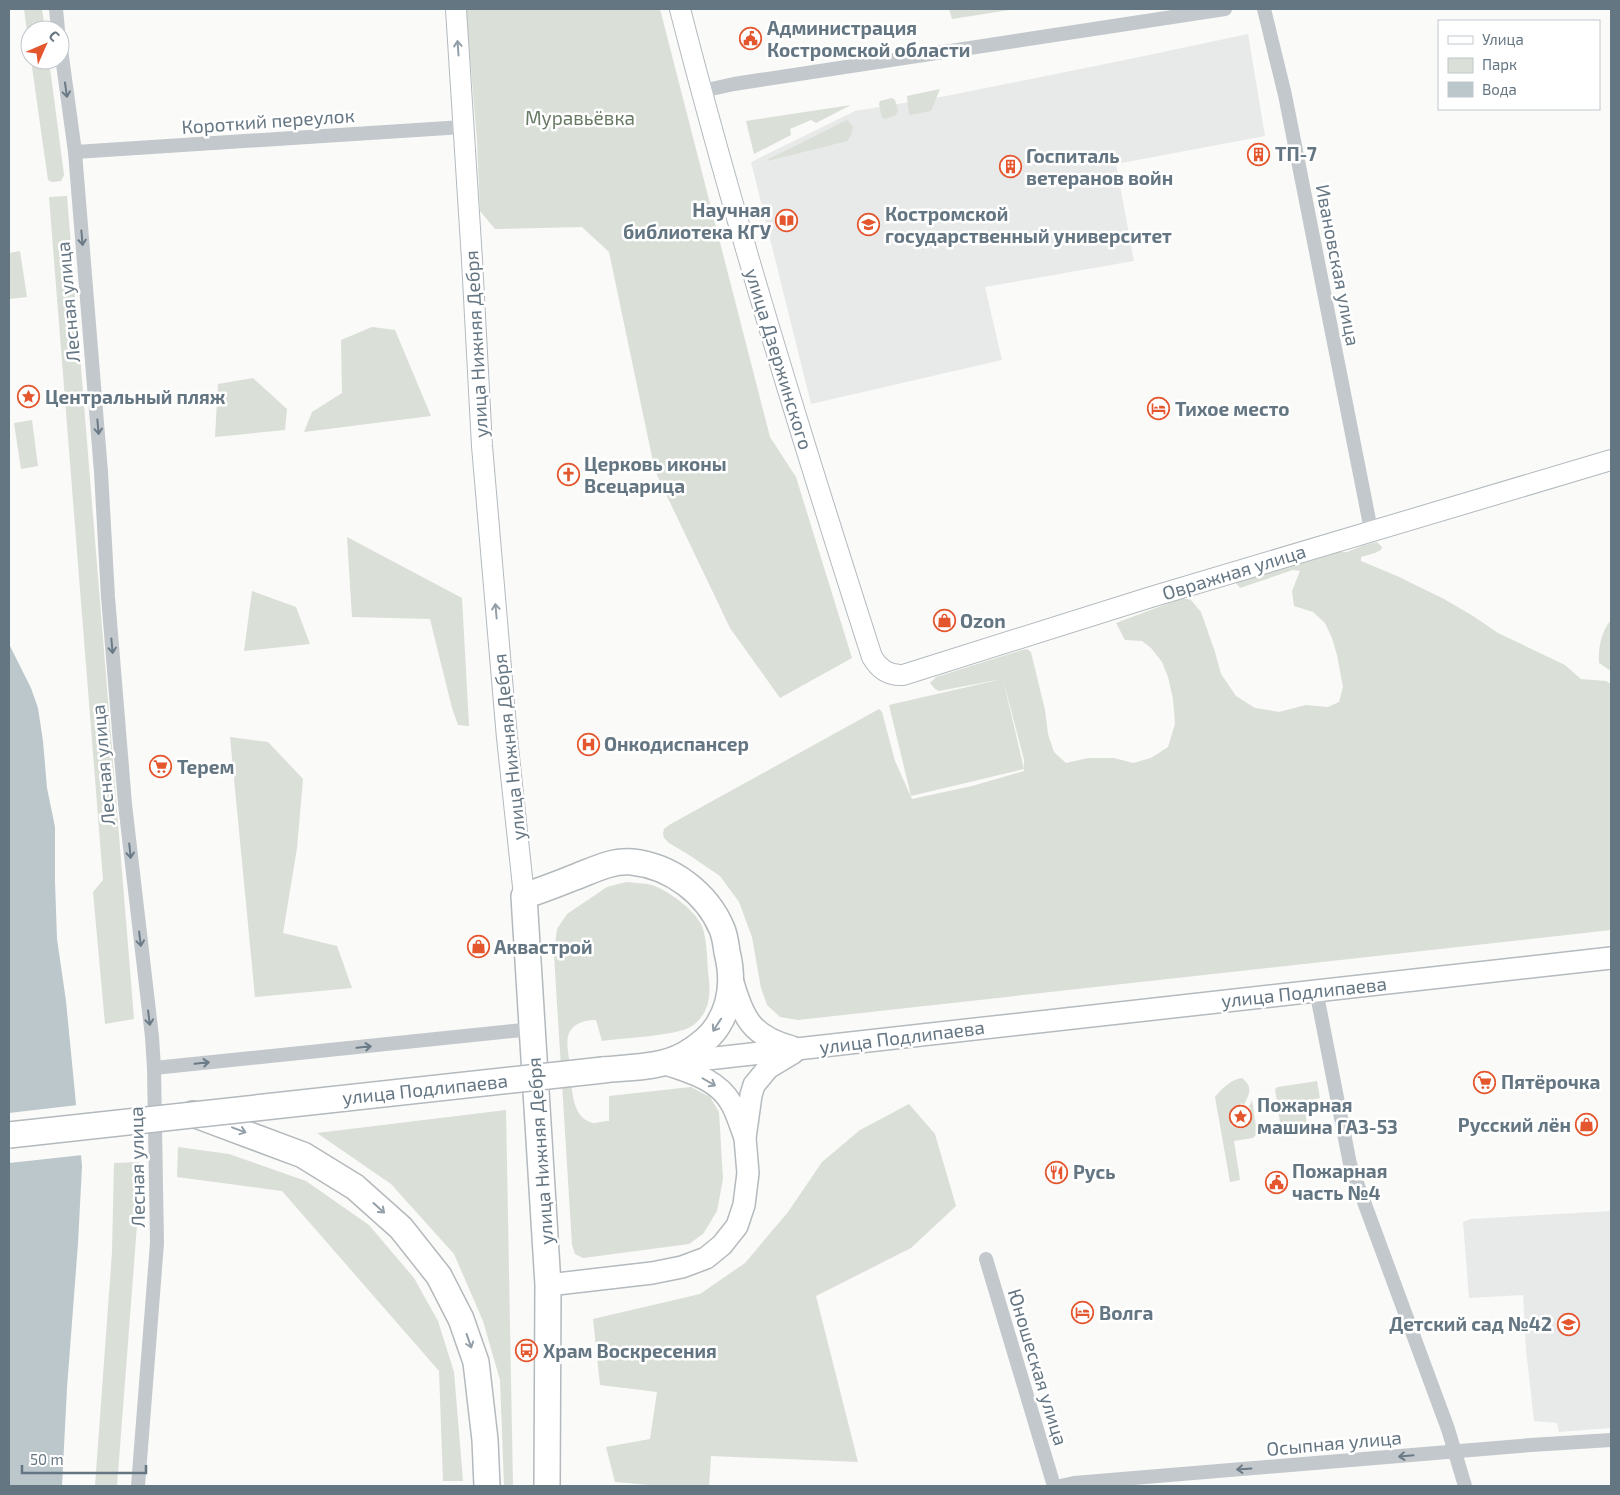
<svg xmlns="http://www.w3.org/2000/svg" width="1620" height="1495" font-family="'Exo 2',sans-serif">
<style>
.built{fill:#e8e9e9}
.green{fill:#dadfd7}
.water{fill:#bbc7cb}
.pier{fill:#fafaf8}
.lines{fill:none;stroke-linecap:round;stroke-linejoin:round}
.secondary-casing{stroke:#b3babf;stroke-width:22}
.primary-casing{stroke:#b5babe;stroke-width:24}
.highway-casing{stroke:#b4b9bd;stroke-width:28}
.street{stroke:#c3c8cc;stroke-width:14}
.secondary{stroke:#fff;stroke-width:20}
.primary{stroke:#fff;stroke-width:21}
.highway{stroke:#fff;stroke-width:25}
.highway-bridge-casing{stroke:#b4b9bd;stroke-width:28;stroke-linecap:butt}
.highway-bridge{stroke:#fff;stroke-width:25}
.oneway{stroke:#939fa8}
.oneway2{stroke:#6a7a87}
.labels{text-anchor:middle;stroke-width:5;stroke-linejoin:round;paint-order:stroke}
.poi-label{font-size:19px;font-weight:bold;fill:#657683;stroke:#fff;text-anchor:start}
.park-label{font-size:19px;fill:#687a64;stroke:#fff}
.street-label{font-size:19px;fill:#657683;stroke:#fff}
</style>
<rect width="100%" height="100%" fill="#fafaf8"/>
<g class="built">
<polygon points="1248,34 1265,136 1116,164 1134,261 985,287 1002,360 811,404 751,162 855,111 946,96 1125,60"/>
<polygon points="1611,1211 1611,1428 1559,1432 1557,1423 1534,1421 1526,1349 1523,1295 1469,1298 1463,1222 1471,1219"/>
</g>
<g class="green">
<polygon points="24,9 42,9 45,30 30,30 30,54"/>
<polygon points="466,9 660,9 770,437 796,477 852,658 780,698 730,628 655,471 609,252 582,227 495,229 480,211 477,141"/>
<polygon points="949,9 1016,9 952,19"/>
<polygon points="31,60 49,60 64,175 61,181 52,182 48,180"/>
<polygon points="940,89 931,111 909,115 907,96"/>
<polygon points="892,98 895,100 898,111 896,115 885,119 882,118 879,104 880,101"/>
<polygon points="851,105 816,123 811,120 790,129 791,135 754,154 746,121"/>
<polygon points="847,120 853,126 851,135 847,141 767,161 767,160"/>
<polygon points="67,196 134,1019 105,1024 93,892 103,880 49,197"/>
<polygon points="20,251 27,297 10,299 9,253"/>
<polygon points="372,327 395,330 431,416 304,432 312,412 342,393 341,340"/>
<polygon points="253,378 287,409 285,430 215,437 218,384"/>
<polygon points="32,420 38,466 21,469 14,423"/>
<polygon points="347,537 462,598 469,726 458,725 452,708 430,619 352,617"/>
<polygon points="1377,542 1382,547 1381,550 1375,553 1361,557 1361,561 1397,576 1444,599 1473,616 1498,633 1565,665 1581,679 1606,681 1611,684 1611,930 798,1020 780,1017 767,1005 761,988 752,937 739,902 720,876 689,855 669,843 664,838 663,834 664,829 669,825 879,709 882,712 895,761 912,799 972,786 1024,771 1024,760 1003,679 1024,769 911,796 889,705 1002,679 939,691 935,689 930,683 936,677 1022,650 1027,649 1031,652 1045,710 1048,734 1054,752 1066,763 1088,758 1114,758 1133,763 1151,758 1168,747 1175,724 1173,699 1168,677 1162,662 1151,648 1142,641 1125,640 1116,623 1180,599 1190,599 1201,612 1215,652 1221,674 1236,696 1255,708 1279,712 1306,705 1328,707 1339,702 1343,687 1337,655 1332,638 1325,623 1313,612 1294,606 1292,591 1300,571 1293,570 1240,588 1236,583 1244,576 1331,552 1347,552 1364,545"/>
<polygon points="252,591 296,607 310,644 244,651"/>
<path d="M1611 620V671L1599 663C1598 649 1601 631 1611 620Z"/>
<polygon points="230,737 268,742 303,779 297,848 283,933 337,946 352,988 255,997"/>
<path d="M626 882C634 883 644 883 652 885 668 890 699 913 703 929 707 942 707 958 708 971 711 993 711 1012 692 1026 678 1036 621 1038 602 1041L596 1020C585 1020 572 1023 568 1036 566 1044 569 1057 570 1066 572 1084 570 1118 593 1123 597 1123 604 1121 609 1121V1096L691 1087 710 1097 719 1112 723 1179 717 1211 703 1234 689 1244 583 1258 575 1254 572 1245 554 955 557 929 567 914 607 887Z"/>
<path d="M1242 1078C1253 1087 1250 1093 1244 1105L1241 1103 1231 1125 1241 1129 1251 1108 1249 1107 1252 1100 1257 1134 1253 1138 1234 1141 1240 1180 1230 1182 1215 1097C1221 1089 1232 1079 1242 1078Z"/>
<path d="M1317 1081 1320 1098 1304 1101 1307 1124C1304 1132 1293 1134 1284 1134L1281 1129 1275 1089 1278 1087Z"/>
<polygon points="909,1104 935,1134 956,1206 911,1248 816,1296 858,1462 711,1456 709,1486 661,1486 615,1482 606,1447 650,1439 657,1392 600,1385 593,1319 700,1294 745,1263 788,1212 822,1162 860,1130"/>
<polygon points="506,1110 513,1486 504,1486 500,1380 483,1321 454,1254 391,1184 317,1133"/>
<polygon points="178,1147 229,1154 306,1181 369,1225 414,1278 438,1321 454,1372 463,1481 443,1481 439,1371 282,1191 177,1177"/>
<polygon points="139,1162 139,1199 117,1486 95,1486 112,1252 114,1163"/>
</g>
<polygon class="water" points="9,644 31,688 38,708 43,741 47,788 55,827 55,882 57,939 66,1001 82,1166 78,1243 67,1388 62,1486 9,1486"/>
<polygon class="pier" points="78,1105 83,1155 9,1163 9,1113"/>
<g class="lines">
<defs>
<g id="secondary">
<polyline points="456,9 472,260 482,446 507,738 524,896"/>
<path d="M680 9C736 227 803 442 872 657 879 669 889 676 903 675L1151 597 1611 460"/>
</g>
<g id="primary">
<path d="M732 979C743 1018 751 1036 792 1047"/>
<polyline points="671,1063 1611,958"/>
<path d="M669 1065C692 1073 718 1080 731 1103 737 1113 740 1125 744 1135"/>
<polyline points="548,1285 652,1273 682,1267 706,1258 722,1245 737,1226 744,1205 748,1173 745,1138 751,1095 754,1085 768,1068 793,1053"/>
</g>
<g id="highway">
<polyline points="193,1114 303,1155 355,1187 401,1228 439,1276 461,1319 476,1362 485,1440 487,1486"/>
<path d="M547 1486 548 1285 524 896C539 891 555 885 570 879 590 872 610 860 632 862 671 866 707 893 722 929 725 936 726 944 727 952 733 976 732 1003 718 1025 711 1037 696 1048 684 1055 660 1068 630 1067 603 1070"/>
</g>
</defs>
<use href="#secondary" class="secondary-casing"/>
<use href="#primary" class="primary-casing"/>
<use href="#highway" class="highway-casing"/>
<g class="street">
<polyline points="56,9 58,30"/>
<polyline points="1264,9 1285,95 1371,530"/>
<polyline points="60,42 75,152 78,189 101,472 108,597 125,804 152,1037 154,1068 157,1243 138,1486"/>
<polyline points="702,91 734,84 1225,9"/>
<polyline points="75,152 463,127"/>
<polyline points="1316,990 1350,1164 1448,1429 1465,1486"/>
<polyline points="154,1068 532,1029"/>
<polyline points="986,1259 1054,1486"/>
<polyline points="1060,1486 1074,1483 1531,1445 1611,1440"/>
</g>
<use href="#secondary" class="secondary"/>
<use href="#primary" class="primary"/>
<use href="#highway" class="highway"/>
<defs>
<polyline id="highway-bridge" points="9,1135 603,1070"/>
</defs>
<use href="#highway-bridge" class="highway-bridge-casing"/>
<use href="#highway-bridge" class="highway-bridge"/>
</g>
<defs><path id="oneway-shaft" d="M-6 0H5M1.5-3L5.5 0L1.5 3" fill="none" stroke-width="1.6" stroke-linecap="round" stroke-linejoin="round" transform="scale(1.25)"/></defs>
<g class="oneway">
<use href="#oneway-shaft" transform="translate(458 48) rotate(-94)"/>
<use href="#oneway-shaft" transform="translate(496 611) rotate(-95)"/>
<use href="#oneway-shaft" transform="translate(717 1025) rotate(123)"/>
<use href="#oneway-shaft" transform="translate(709 1082) rotate(30)"/>
<use href="#oneway-shaft" transform="translate(239 1130) rotate(20)"/>
<use href="#oneway-shaft" transform="translate(379 1208) rotate(42)"/>
<use href="#oneway-shaft" transform="translate(469 1341) rotate(71)"/>
</g>
<g class="oneway2">
<use href="#oneway-shaft" transform="translate(66 90) rotate(82)"/>
<use href="#oneway-shaft" transform="translate(82 238) rotate(85)"/>
<use href="#oneway-shaft" transform="translate(98 427) rotate(85)"/>
<use href="#oneway-shaft" transform="translate(112 646) rotate(85)"/>
<use href="#oneway-shaft" transform="translate(130 851) rotate(84)"/>
<use href="#oneway-shaft" transform="translate(140 939) rotate(83)"/>
<use href="#oneway-shaft" transform="translate(149 1018) rotate(83)"/>
<use href="#oneway-shaft" transform="translate(364 1047) rotate(-6)"/>
<use href="#oneway-shaft" transform="translate(202 1063) rotate(-6)"/>
<use href="#oneway-shaft" transform="translate(1406 1456) rotate(175)"/>
<use href="#oneway-shaft" transform="translate(1244 1469) rotate(176)"/>
</g>
<defs>
<symbol id="civic-ring" viewBox="-11 -11 22 22"><circle r="9.5" fill="#fff" stroke="#e4572e" stroke-width="1.5"/><path d="M-.6-6.5H3V-4.5H.6V-3L4-1V1h2V6H-6V1h2V-1L-.6-3ZM-1.2 2.5V6h2.4V2.5Z" fill="#e4572e"/></symbol>
<symbol id="building-ring" viewBox="-11 -11 22 22"><circle r="9.5" fill="#fff" stroke="#e4572e" stroke-width="1.5"/><path d="M-4-6H4V6H1V3H-1V6H-4ZM-2.5-4.3h1.7v1.8h-1.7ZM.8-4.3h1.7v1.8H.8ZM-2.5-1h1.7V.8h-1.7ZM.8-1h1.7V.8H.8Z" fill="#e4572e"/></symbol>
<symbol id="library-ring" viewBox="-11 -11 22 22"><circle r="9.5" fill="#fff" stroke="#e4572e" stroke-width="1.5"/><path d="M-6-4Q-3-5.5-.7-3.5V5Q-3 3-6 4ZM6-4Q3-5.5 .7-3.5V5Q3 3 6 4Z" fill="#e4572e"/></symbol>
<symbol id="university-ring" viewBox="-11 -11 22 22"><circle r="9.5" fill="#fff" stroke="#e4572e" stroke-width="1.5"/><path d="M0-5L7-2L0 1L-7-2ZM-4 1L0 2.5L4 1V4Q0 6-4 4Z" fill="#e4572e"/></symbol>
<symbol id="sight-ring" viewBox="-11 -11 22 22"><circle r="9.5" fill="#fff" stroke="#e4572e" stroke-width="1.5"/><path d="M0-6L1.8-2.2L6-1.7L2.9 1.2L3.7 5.4L0 3.3L-3.7 5.4L-2.9 1.2L-6-1.7L-1.8-2.2Z" fill="#e4572e"/></symbol>
<symbol id="hotel-ring" viewBox="-11 -11 22 22"><circle r="9.5" fill="#fff" stroke="#e4572e" stroke-width="1.5"/><path d="M-6-4.5h1.5V1H6V5H4.5V3h-9V5H-6ZM-4 0a1.8 1.8 0 1 1 3.6 0ZM.5 0V-2.5h3Q6-2.5 6 0Z" fill="#e4572e"/></symbol>
<symbol id="church-ring" viewBox="-11 -11 22 22"><circle r="9.5" fill="#fff" stroke="#e4572e" stroke-width="1.5"/><path d="M-1.2-6h2.4v3.5h3.3v2.4h-3.3V6h-2.4V-.1h-3.3v-2.4h3.3Z" fill="#e4572e"/></symbol>
<symbol id="shop-ring" viewBox="-11 -11 22 22"><circle r="9.5" fill="#fff" stroke="#e4572e" stroke-width="1.5"/><path d="M-5-2.5h2.3a2.7 3.5 0 0 1 5.4 0H5L5.5 6h-11ZM-1.5-2.5h3a1.5 2.3 0 0 0-3 0Z" fill="#e4572e"/></symbol>
<symbol id="hospital-ring" viewBox="-11 -11 22 22"><circle r="9.5" fill="#fff" stroke="#e4572e" stroke-width="1.5"/><path d="M-5-5h3v3.5h4V-5h3V5h-3V1.5h-4V5h-3Z" fill="#e4572e"/></symbol>
<symbol id="supermarket-ring" viewBox="-11 -11 22 22"><circle r="9.5" fill="#fff" stroke="#e4572e" stroke-width="1.5"/><path d="M-6-5.5h2.5l.6 2H6L4.5 2H-2.5L-4.4-4H-6ZM-1.5 3.2a1.3 1.3 0 1 0 .1 0ZM3 3.2a1.3 1.3 0 1 0 .1 0Z" fill="#e4572e"/></symbol>
<symbol id="restaurant-ring" viewBox="-11 -11 22 22"><circle r="9.5" fill="#fff" stroke="#e4572e" stroke-width="1.5"/><path d="M-5-6h1v4h1v-4h1v4h1v-4h1v5L-1.5 .5V6h-2V.5L-5-1ZM5-6V6H3V1.5H1.5Q1.5-4 5-6Z" fill="#e4572e"/></symbol>
<symbol id="school-ring" viewBox="-11 -11 22 22"><circle r="9.5" fill="#fff" stroke="#e4572e" stroke-width="1.5"/><path d="M0-5L7-2L0 1L-7-2ZM-4 1L0 2.5L4 1V4Q0 6-4 4Z" fill="#e4572e"/></symbol>
<symbol id="bus-ring" viewBox="-11 -11 22 22"><circle r="9.5" fill="#fff" stroke="#e4572e" stroke-width="1.5"/><path d="M-5-6H5V4H4V6H2V4H-2V6H-4V4H-5ZM-3.5-4V0h7V-4ZM-3.5 1.2v1.5H-2V1.2ZM2 1.2v1.5H3.5V1.2Z" fill="#e4572e"/></symbol>
</defs>
<g fill-rule="evenodd">
<use href="#civic-ring" x="738" y="26" width="25" height="25"/>
<use href="#building-ring" x="1246" y="142" width="25" height="25"/>
<use href="#building-ring" x="998" y="154" width="25" height="25"/>
<use href="#library-ring" x="774" y="208" width="25" height="25"/>
<use href="#university-ring" x="856" y="212" width="25" height="25"/>
<use href="#sight-ring" x="16" y="384" width="25" height="25"/>
<use href="#hotel-ring" x="1146" y="396" width="25" height="25"/>
<use href="#church-ring" x="556" y="462" width="25" height="25"/>
<use href="#shop-ring" x="932" y="608" width="25" height="25"/>
<use href="#hospital-ring" x="576" y="732" width="25" height="25"/>
<use href="#supermarket-ring" x="148" y="754" width="25" height="25"/>
<use href="#shop-ring" x="466" y="934" width="25" height="25"/>
<use href="#supermarket-ring" x="1472" y="1070" width="25" height="25"/>
<use href="#sight-ring" x="1228" y="1104" width="25" height="25"/>
<use href="#shop-ring" x="1574" y="1112" width="25" height="25"/>
<use href="#restaurant-ring" x="1044" y="1160" width="25" height="25"/>
<use href="#civic-ring" x="1264" y="1170" width="25" height="25"/>
<use href="#hotel-ring" x="1070" y="1300" width="25" height="25"/>
<use href="#school-ring" x="1556" y="1312" width="25" height="25"/>
<use href="#bus-ring" x="514" y="1338" width="25" height="25"/>
</g>
<g class="labels">
<g class="poi-label">
<text x="767" y="35">Администрация<tspan x="767" dy="22">Костромской области</tspan></text>
<text x="1275" y="161">ТП-7</text>
<text x="1026" y="163">Госпиталь<tspan x="1026" dy="22">ветеранов войн</tspan></text>
<text x="771" y="217" text-anchor="end">Научная<tspan x="771" dy="22">библиотека КГУ</tspan></text>
<text x="885" y="221">Костромской<tspan x="885" dy="22">государственный университет</tspan></text>
<text x="45" y="404">Центральный пляж</text>
<text x="1175" y="416">Тихое место</text>
<text x="584" y="471">Церковь иконы<tspan x="584" dy="22">Всецарица</tspan></text>
<text x="960" y="628">Ozon</text>
<text x="604" y="751">Онкодиспансер</text>
<text x="177" y="774">Терем</text>
<text x="494" y="954">Аквастрой</text>
<text x="1501" y="1089">Пятёрочка</text>
<text x="1257" y="1112">Пожарная<tspan x="1257" dy="22">машина ГАЗ-53</tspan></text>
<text x="1571" y="1132" text-anchor="end">Русский лён</text>
<text x="1292" y="1178">Пожарная<tspan x="1292" dy="22">часть №4</tspan></text>
<text x="1073" y="1179">Русь</text>
<text x="1099" y="1320">Волга</text>
<text x="1552" y="1331" text-anchor="end">Детский сад №42</text>
<text x="543" y="1358">Храм Воскресения</text>
</g>
<g class="park-label">
<text x="580" y="125">Муравьёвка</text>
</g>
<g class="street-label">
<text transform="translate(268 121) rotate(-4)" y="7">Короткий переулок</text>
<text transform="translate(1338 265) rotate(79)" y="7">Ивановская улица</text>
<text transform="translate(68 302) rotate(-95)" y="7">Лесная улица</text>
<text transform="translate(476 344) rotate(-93)" y="7">улица Нижняя Дебря</text>
<text transform="translate(779 359) rotate(73)" y="7">улица Дзержинского</text>
<text transform="translate(1234 572) rotate(-17)" y="7">Овражная улица</text>
<text transform="translate(509 747) rotate(-96)" y="7">улица Нижняя Дебря</text>
<text transform="translate(103 765) rotate(-95)" y="7">Лесная улица</text>
<text transform="translate(1304 992) rotate(-6)" y="7">улица Подлипаева</text>
<text transform="translate(902 1037) rotate(-7)" y="7">улица Подлипаева</text>
<text transform="translate(425 1089) rotate(-6)" y="7">улица Подлипаева</text>
<text transform="translate(540 1151) rotate(-94)" y="7">улица Нижняя Дебря</text>
<text transform="translate(137 1167) rotate(-91)" y="7">Лесная улица</text>
<text transform="translate(1038 1367) rotate(73)" y="7">Юношеская улица</text>
<text transform="translate(1334 1443) rotate(-5)" y="7">Осыпная улица</text>
</g>
</g>
<rect width="1620" height="1495" fill="none" stroke="#657683" stroke-width="20"/>
<rect x="1438" y="20" width="162" height="90" fill="#ffffff" stroke="#c1c8cd"/>
<rect x="1448" y="36" width="25" height="8" fill="#ffffff" stroke="#c1c8cd"/>
<text x="1482" y="45" font-size="15" fill="#657683">Улица</text>
<rect x="1448" y="58" width="25" height="15" fill="#dadfd7" stroke="#c1c8cd"/>
<text x="1482" y="70" font-size="15" fill="#657683">Парк</text>
<rect x="1448" y="82" width="25" height="15" fill="#bbc7cb" stroke="#c1c8cd"/>
<text x="1482" y="95" font-size="15" fill="#657683">Вода</text>
<g transform="translate(45 45) rotate(45)"><circle r="24" fill="#ffffff" stroke="#c1c8cd"/>
<path d="M0-4L9 19L0 12L-9 19Z" fill="#e4572e"/>
<text y="-8" font-size="14" font-weight="bold" text-anchor="middle" fill="#657683">С</text>
</g>
<path d="M22 1465v8h124v-8" fill="none" stroke="#657683" stroke-width="2.5"/>
<text x="30" y="1465" font-size="15" fill="#657683" stroke="#ffffff" stroke-width="4" paint-order="stroke">50 m</text>
</svg>
